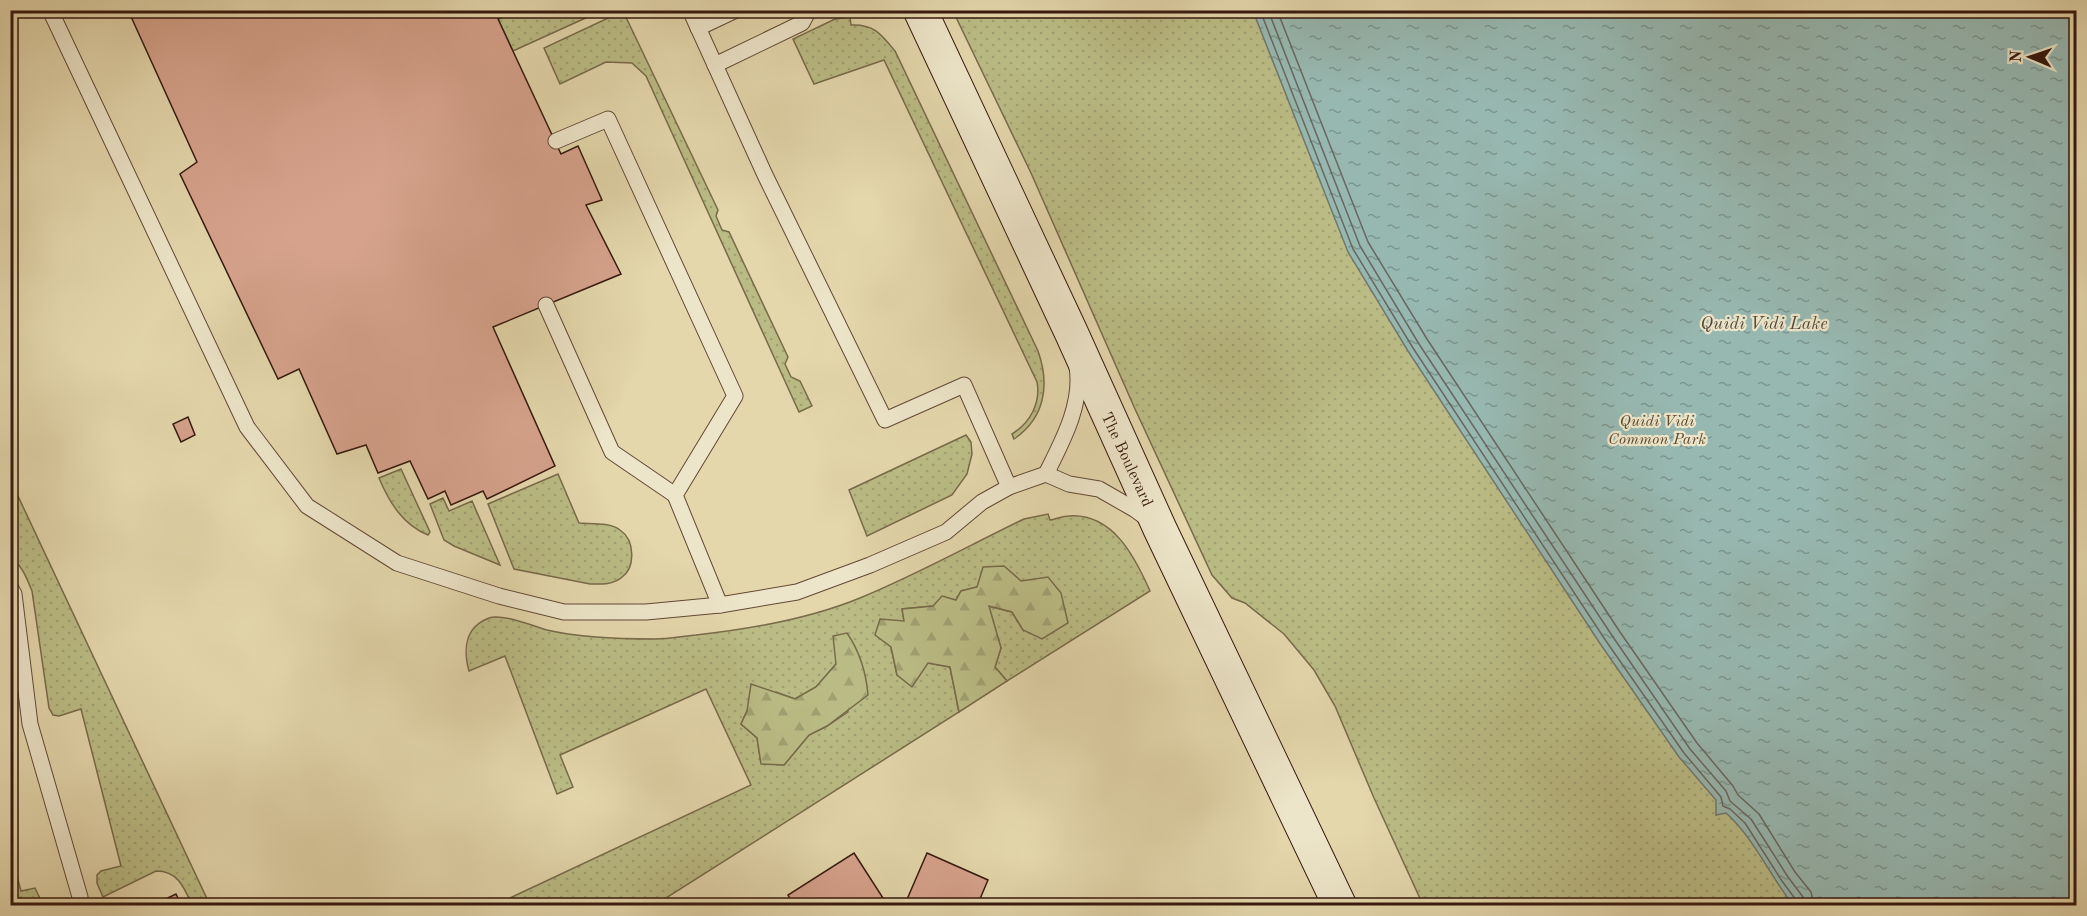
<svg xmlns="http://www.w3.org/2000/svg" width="2087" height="916" font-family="'Old Standard TT',serif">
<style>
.grass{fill:url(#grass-dots);stroke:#786a4a;stroke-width:1.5;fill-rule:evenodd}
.forest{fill:url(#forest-firs);stroke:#786a4a;stroke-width:1.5}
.water{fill:url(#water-ripples);stroke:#707870;stroke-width:1.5}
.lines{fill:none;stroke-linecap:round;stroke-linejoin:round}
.shore{stroke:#666860;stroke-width:1.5}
.building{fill:#d6a28c;stroke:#36190e;stroke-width:1.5}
.lane-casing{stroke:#624836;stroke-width:17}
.secondary-casing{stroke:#36190e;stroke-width:35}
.lane{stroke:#ede5c9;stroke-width:15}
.secondary{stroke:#ede5c9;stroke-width:33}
.labels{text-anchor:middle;stroke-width:4.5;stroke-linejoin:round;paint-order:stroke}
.park-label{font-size:16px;font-style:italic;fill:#5e4a32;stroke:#ede5c9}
.street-label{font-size:16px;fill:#36190e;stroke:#ede5c9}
.water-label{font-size:18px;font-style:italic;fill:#53493f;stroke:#ede5c9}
</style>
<defs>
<pattern id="grass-dots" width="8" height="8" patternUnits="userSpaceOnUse" patternTransform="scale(1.5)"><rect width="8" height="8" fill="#bbbc85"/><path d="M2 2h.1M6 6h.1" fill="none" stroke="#a1a172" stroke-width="1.8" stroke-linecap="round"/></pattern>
<pattern id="forest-firs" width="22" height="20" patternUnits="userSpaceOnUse" patternTransform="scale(1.5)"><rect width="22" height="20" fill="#bbbc85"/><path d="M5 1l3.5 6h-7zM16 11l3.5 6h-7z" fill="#a1a172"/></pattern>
<pattern id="water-ripples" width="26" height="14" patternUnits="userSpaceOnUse" patternTransform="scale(1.5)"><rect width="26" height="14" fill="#97b8b1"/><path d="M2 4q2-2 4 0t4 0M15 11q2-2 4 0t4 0" fill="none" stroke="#7c958e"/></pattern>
</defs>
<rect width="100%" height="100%" fill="#e4d7ac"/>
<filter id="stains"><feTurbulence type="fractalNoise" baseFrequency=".00333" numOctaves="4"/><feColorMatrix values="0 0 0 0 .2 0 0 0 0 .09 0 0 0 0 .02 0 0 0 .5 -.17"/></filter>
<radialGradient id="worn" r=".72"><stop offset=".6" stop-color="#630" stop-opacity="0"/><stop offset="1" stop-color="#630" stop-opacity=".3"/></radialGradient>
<g class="grass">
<polygon points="505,11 601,11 513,51 498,19 507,15"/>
<polygon points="623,11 718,210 716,216 722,230 729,232 788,357 785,364 791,377 800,381 812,406 799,412 646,76 632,63 606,62 560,84 544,48"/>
<polygon points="953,11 2076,11 2076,905 1423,905 1374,798 1335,706 1314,670 1284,634 1245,603 1232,598 1212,575 1135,409 1031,173"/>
<path d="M850 17 851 25C874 24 881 34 895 51L1038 351C1050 385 1045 418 1014 439L1012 434C1030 423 1041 403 1037 382L884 60 814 84 793 39 835 19Z"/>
<polygon points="966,435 971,442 972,454 967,474 952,495 867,536 849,490"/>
<path d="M401 469 430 532 428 535C403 525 389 502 379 478Z"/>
<path d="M558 474 579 523C591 524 610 522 620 530 635 540 636 568 621 578 612 585 600 584 590 584L514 569 488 504Z"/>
<path d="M10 479 185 852 210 905H192C184 887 178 871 156 871L103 897 97 883V875L101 871 121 866 81 709 59 716 53 715 49 708 32 591C27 579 22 565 11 558Z"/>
<polygon points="443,498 449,511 472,501 500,565 454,546 444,540 430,504"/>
<path d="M1048 514 1050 520C1056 519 1063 516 1069 516 1113 513 1135 557 1150 591L1007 681 995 667 1001 648 988 606 1012 612 1023 630 1021 581 1004 567 977 587 961 591 956 600 933 606 902 609 904 621 891 647 897 675 928 663 950 667 959 712 655 905H495L751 785 706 689 560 755 573 787 557 794 505 656 469 671C463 649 465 627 489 618 501 613 533 626 547 630 581 638 619 639 655 639 669 639 683 636 696 635 751 629 809 619 860 598 916 575 970 545 1024 519ZM836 664 848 712 827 726 809 735 784 765 761 763 757 738 741 724 747 711 776 692 795 699 816 687Z"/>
<polygon points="10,850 21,891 35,888 43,905 11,905"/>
</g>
<g class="forest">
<polygon points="1004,566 1021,581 1048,577 1061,593 1068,623 1042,639 1023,630 1012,612 989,606 1001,648 995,667 1007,681 959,712 950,667 928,663 912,687 897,675 891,647 875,635 880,619 904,621 902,609 933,606 942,596 956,600 961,591 977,587 983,567"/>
<path d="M847 633C860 652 866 671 868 695L827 726 809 735 784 765 761 764 757 738 741 724 747 711 751 684 795 699 816 687 836 664 833 636Z"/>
</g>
<path class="water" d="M1253 11H2076V905H1793C1770 876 1754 838 1726 813L1716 815V800L1679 757 1601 645 1408 351 1348 252Z"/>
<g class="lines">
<g class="shore">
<polyline points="1260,10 1353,249 1413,348 1606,641 1684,753 1721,797 1723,806 1730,809 1745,823 1782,881 1796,900 1797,906"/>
<polyline points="1268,10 1360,246 1419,344 1613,637 1690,749 1726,791 1730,801 1751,819 1788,877 1803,897 1805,906"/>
<polyline points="1277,10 1368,242 1427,339 1620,632 1697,743 1733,786 1738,795 1759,814 1795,872 1811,892 1814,906"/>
</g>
</g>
<g class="building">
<polygon points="128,10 505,10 507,15 498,19 561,154 578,146 602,200 586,205 621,274 493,327 555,466 487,499 483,491 451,505 445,491 428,499 410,461 378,473 366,445 337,454 299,369 278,379 180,174 197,162"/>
<polygon points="188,417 195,435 181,442 173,424"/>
<polygon points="854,853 883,898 870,906 794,906 788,895"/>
<polygon points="927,853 988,880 977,906 905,904"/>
<polygon points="176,894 182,906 151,906"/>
</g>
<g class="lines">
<defs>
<g id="lane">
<path d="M50 10 247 427 307 506 397 563 499 596 564 612H646L720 605 797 592 870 565 946 532 982 502 1009 487 1046 474C1062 442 1083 404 1077 367"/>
<polyline points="690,10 765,175 885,420 964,385 1009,487"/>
<polyline points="698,28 736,10"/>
<polyline points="715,65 802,23 809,10"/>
<polyline points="556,141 608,119 735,396 675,495 720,605"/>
<polyline points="546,305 612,452 675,495"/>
<polyline points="1046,474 1069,484 1099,489 1134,509 1149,520"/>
<polyline points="10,587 14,594 30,724 80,897"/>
</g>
<polyline id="secondary" points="920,10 1071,332 1160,529 1340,906"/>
</defs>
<use href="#lane" class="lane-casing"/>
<use href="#secondary" class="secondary-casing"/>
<use href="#lane" class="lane"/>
<use href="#secondary" class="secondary"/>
</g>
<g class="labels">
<g class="park-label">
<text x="1657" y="426">Quidi Vidi<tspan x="1657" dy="18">Common Park</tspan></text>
</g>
<g class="street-label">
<text transform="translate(1128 459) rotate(65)" y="6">The Boulevard</text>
</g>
<g class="water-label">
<text x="1764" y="329">Quidi Vidi Lake</text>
</g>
</g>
<rect width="2087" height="916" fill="none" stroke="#e4d7ac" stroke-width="36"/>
<rect x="12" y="12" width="2063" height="892" fill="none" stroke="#36190e" stroke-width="3"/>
<rect x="18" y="18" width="2051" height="880" fill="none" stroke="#36190e" stroke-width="1.5"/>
<g transform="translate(2030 57) rotate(272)" stroke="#ede5c9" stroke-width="4.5" paint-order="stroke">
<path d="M0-4.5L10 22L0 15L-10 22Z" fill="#36190e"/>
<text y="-9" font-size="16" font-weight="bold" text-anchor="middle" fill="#36190e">N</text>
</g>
<rect width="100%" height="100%" filter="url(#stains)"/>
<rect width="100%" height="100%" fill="url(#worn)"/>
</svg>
